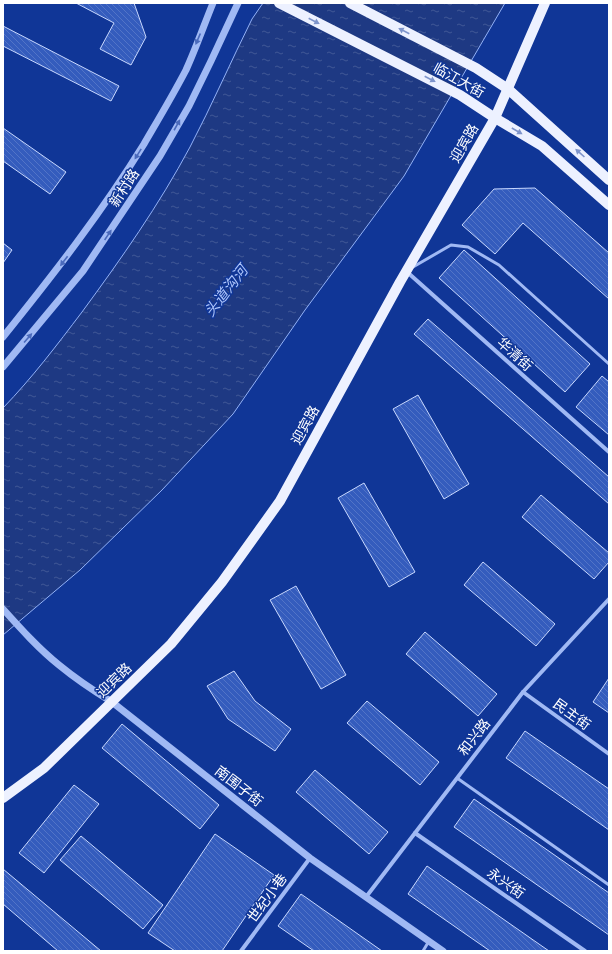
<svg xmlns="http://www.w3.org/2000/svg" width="612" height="954" font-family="Helvetica,'Noto Sans SC',sans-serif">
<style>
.water{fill:url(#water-ripples);stroke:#92b1f7}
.building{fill:url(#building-back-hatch);stroke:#c8d8fe}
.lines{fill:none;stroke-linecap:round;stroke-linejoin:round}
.service{stroke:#a0b9f4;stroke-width:3}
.minor{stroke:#a0b9f4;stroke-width:4}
.tertiary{stroke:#a0b9f4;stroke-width:7}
.primary{stroke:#edf1ff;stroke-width:10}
.oneway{fill:#7e94cb}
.oneway2{fill:#4a6abc}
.labels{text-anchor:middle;stroke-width:3;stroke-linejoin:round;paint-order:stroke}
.street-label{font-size:14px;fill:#fff;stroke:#103697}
.water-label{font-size:15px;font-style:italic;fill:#adc4fb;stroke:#103697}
</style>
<defs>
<pattern id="water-ripples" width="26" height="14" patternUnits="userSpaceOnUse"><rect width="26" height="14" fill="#1e3983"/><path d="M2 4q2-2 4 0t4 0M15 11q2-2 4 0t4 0" fill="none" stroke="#405796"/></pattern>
<pattern id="building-back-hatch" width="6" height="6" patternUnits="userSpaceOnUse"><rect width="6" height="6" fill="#345cbd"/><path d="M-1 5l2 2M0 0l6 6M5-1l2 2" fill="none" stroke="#5274c7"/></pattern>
</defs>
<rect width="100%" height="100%" fill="#103697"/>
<path class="water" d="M263 3H505L404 176 305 310 233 414 162 490 80 570 3 635V408C32 378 57 345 82 312 121 259 159 205 190 147 212 105 231 61 252 19Z"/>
<g class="building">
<polygon points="76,3 134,3 146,37 131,65 100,49 114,23"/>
<polygon points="3,26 119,86 111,101 3,46"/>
<polygon points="3,128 66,172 50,194 3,161"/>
<polygon points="535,188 609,253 609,299 523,223 495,254 462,225 494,189"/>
<polygon points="3,243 12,250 3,263"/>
<polygon points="464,250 590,364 565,392 439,278"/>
<polygon points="428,319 609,477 609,504 414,334"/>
<polygon points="602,376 609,382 609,435 576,407"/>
<polygon points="418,395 469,484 444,499 393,409"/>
<polygon points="364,483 415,572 389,587 338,498"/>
<polygon points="541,495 609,553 609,562 594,579 522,517"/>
<polygon points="483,562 555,624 536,646 464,585"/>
<polygon points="296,586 346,675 321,689 270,600"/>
<polygon points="425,632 497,694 478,716 406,654"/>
<polygon points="234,671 255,701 291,729 275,751 228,719 207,686"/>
<polygon points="609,678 609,713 593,702"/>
<polygon points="367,701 439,762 420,785 347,723"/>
<polygon points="122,724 219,805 200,829 102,748"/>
<polygon points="525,731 609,789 609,830 506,758"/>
<polygon points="315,770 388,832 369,854 296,792"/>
<polygon points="74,785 99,804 44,873 19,853"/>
<polygon points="474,799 609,893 609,935 454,827"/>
<polygon points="215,834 274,875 222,951 175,951 148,933"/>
<polygon points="81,836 163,905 143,929 60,860"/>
<polygon points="427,866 549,951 490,951 408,894"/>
<polygon points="3,869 101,951 58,951 3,904"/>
<polygon points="301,894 382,951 314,951 278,926"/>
</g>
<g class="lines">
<g class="service">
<polyline points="413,267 451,245 468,247 499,265 609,364"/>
<polyline points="457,778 609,885"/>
<polyline points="423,951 429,941"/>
</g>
<g class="minor">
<polyline points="406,271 609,452"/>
<polyline points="523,692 609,754"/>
<polyline points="415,833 585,951"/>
<polyline points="366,897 523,692 609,599"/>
<polyline points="241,951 310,858"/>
</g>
<g class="tertiary">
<path d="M3 337C53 275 102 212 144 144 158 120 173 95 186 70 196 48 204 25 213 3"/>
<polyline points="3,367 83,271 160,156 189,106 211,61 238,3"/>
<path d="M3 609C21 629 39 649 59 665 76 679 94 691 112 702L310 858 443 951"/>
</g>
<g class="primary">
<polyline points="279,3 460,95 495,118 542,146 609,205"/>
<polyline points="350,3 476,68 508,89 609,180"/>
<polyline points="3,798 44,768 171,644 222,582 250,543 280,501 400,282 495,118 545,3"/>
</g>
</g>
<defs><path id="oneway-solid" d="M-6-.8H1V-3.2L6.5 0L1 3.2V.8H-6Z"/></defs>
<g class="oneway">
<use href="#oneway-solid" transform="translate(314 21) rotate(27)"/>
<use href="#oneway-solid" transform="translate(404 31) rotate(-153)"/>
<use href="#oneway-solid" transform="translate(430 79) rotate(27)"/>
<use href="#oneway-solid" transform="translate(517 131) rotate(30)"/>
<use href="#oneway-solid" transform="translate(580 153) rotate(-138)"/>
</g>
<g class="oneway2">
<use href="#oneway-solid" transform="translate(198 39) rotate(113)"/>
<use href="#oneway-solid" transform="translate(177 125) rotate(-61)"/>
<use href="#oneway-solid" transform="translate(138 154) rotate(122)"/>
<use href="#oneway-solid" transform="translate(108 235) rotate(-56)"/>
<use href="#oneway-solid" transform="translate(64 261) rotate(127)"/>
<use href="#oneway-solid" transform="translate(28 338) rotate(-49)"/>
</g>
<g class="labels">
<g class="street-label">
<text transform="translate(459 80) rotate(29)" y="5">临江大街</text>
<text transform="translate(464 143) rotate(-60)" y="5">迎宾路</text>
<text transform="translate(124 188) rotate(-57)" y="5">新村路</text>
<text transform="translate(515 354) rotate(42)" y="5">华清街</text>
<text transform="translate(305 425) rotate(-61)" y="5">迎宾路</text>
<text transform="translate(114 680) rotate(-44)" y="5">迎宾路</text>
<text transform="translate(572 714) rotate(36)" y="5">民主街</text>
<text transform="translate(474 737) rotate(-52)" y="5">和兴路</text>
<text transform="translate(239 786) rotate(38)" y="5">南围子街</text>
<text transform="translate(506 883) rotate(35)" y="5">永兴街</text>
<text transform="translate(267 898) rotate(-54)" y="5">世纪小巷</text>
</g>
<g class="water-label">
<text transform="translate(226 291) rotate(-52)" y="5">头道沟河</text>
</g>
</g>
<rect width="612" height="954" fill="none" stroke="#ffffff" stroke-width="8"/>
</svg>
